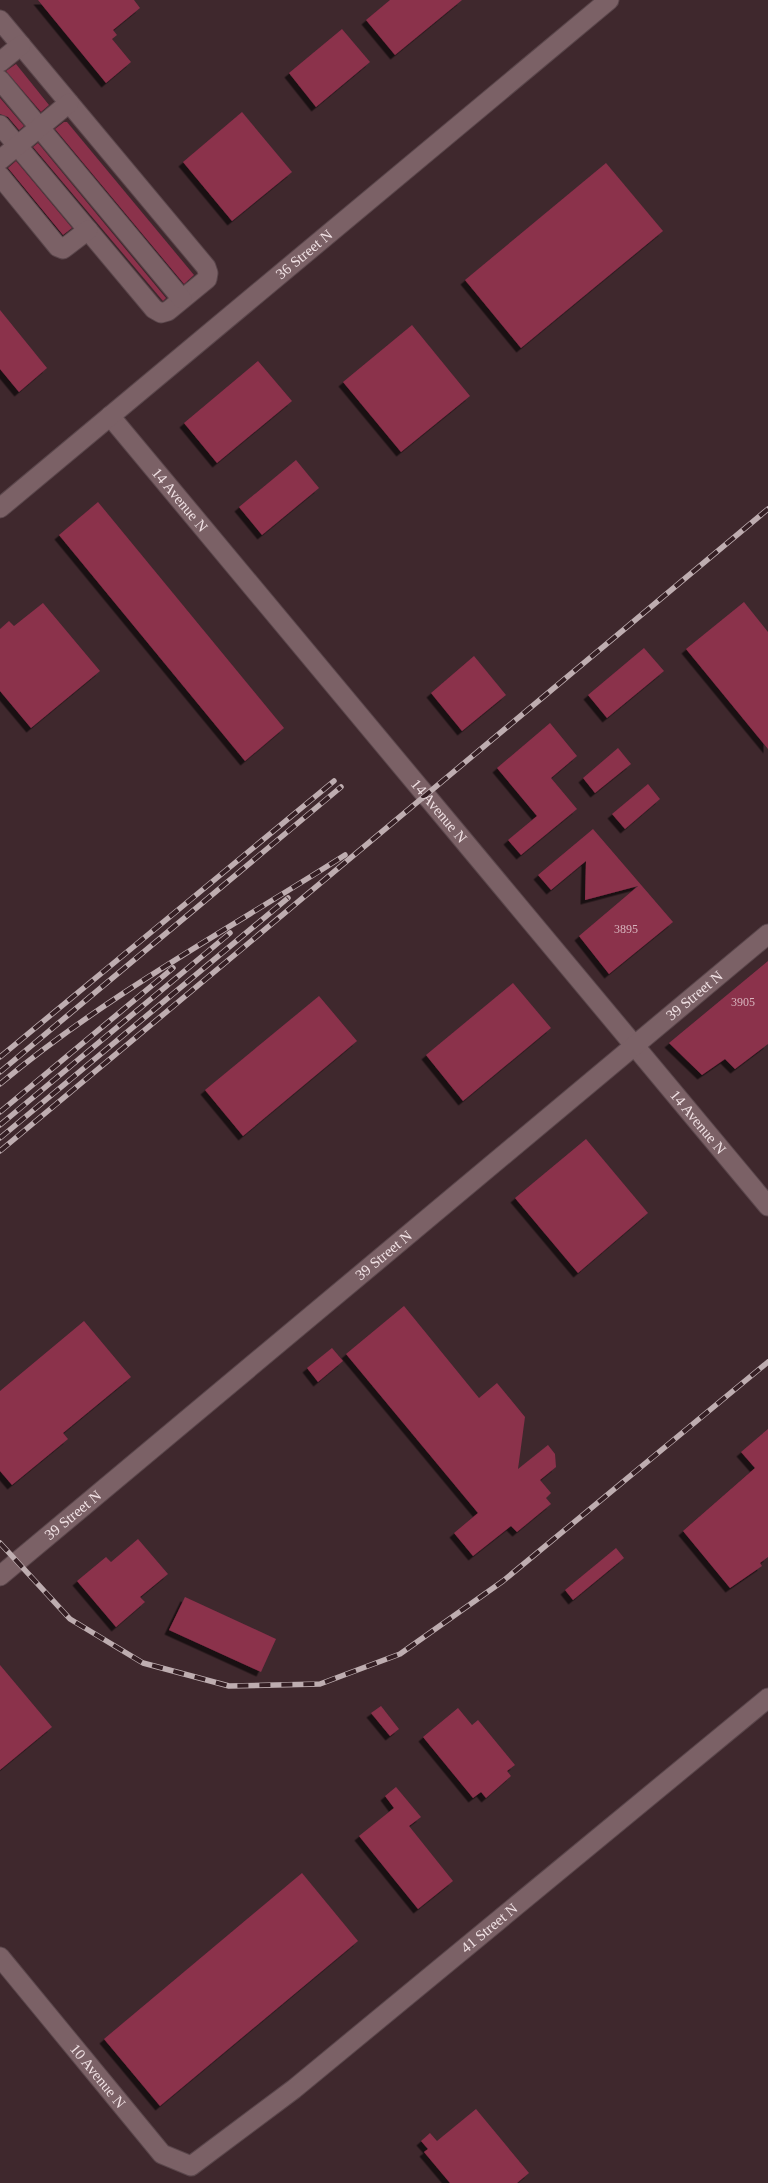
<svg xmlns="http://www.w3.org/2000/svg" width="768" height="2183" font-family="'Times New Roman',serif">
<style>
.building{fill:#8b304c;filter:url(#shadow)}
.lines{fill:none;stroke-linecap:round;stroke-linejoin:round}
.minor-casing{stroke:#5a464b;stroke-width:21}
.minor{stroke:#7b6166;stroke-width:19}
.rail-casing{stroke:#beadb0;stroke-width:5.5}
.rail{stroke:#341e23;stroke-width:4;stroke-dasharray:11;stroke-linecap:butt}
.labels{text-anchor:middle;stroke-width:4.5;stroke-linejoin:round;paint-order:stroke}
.number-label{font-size:12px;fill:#d7b5be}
.street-label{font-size:15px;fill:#f0e1e4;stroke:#341e23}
</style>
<defs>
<filter id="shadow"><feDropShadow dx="-4.5" dy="4.5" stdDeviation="0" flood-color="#0009"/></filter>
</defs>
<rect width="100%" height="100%" fill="#3f282d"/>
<g class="building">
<polygon points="38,0 134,0 140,8 113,30 117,35 112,39 131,62 106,83"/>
<polygon points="390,0 462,0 395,55 366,20"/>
<polygon points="342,29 370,62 316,107 289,73"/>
<polygon points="16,64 49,105 41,112 6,71"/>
<polygon points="0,98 24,126 19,130 8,117 0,114"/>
<polygon points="242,112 292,172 232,221 183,162"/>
<polygon points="64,122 67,122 194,275 184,284 55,129"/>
<polygon points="38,143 166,298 163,301 33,147"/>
<polygon points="16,161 72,228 63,235 8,168"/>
<polygon points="606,163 663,231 521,348 465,280"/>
<polygon points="0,310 47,368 19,392 0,369"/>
<polygon points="412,325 470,396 401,452 343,382"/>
<polygon points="258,361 292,401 217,463 184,423"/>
<polygon points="296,460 319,488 262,535 239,507"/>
<polygon points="98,502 284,728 245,761 59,535"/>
<polygon points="744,602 768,632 768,749 686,649"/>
<polygon points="43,603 100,671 31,728 0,691 0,629 9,621 14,626"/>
<polygon points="644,648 664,671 607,718 588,695"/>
<polygon points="474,656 506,695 462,731 431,693"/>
<polygon points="550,723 577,756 551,778 577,809 521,855 508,840 537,816 497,768"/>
<polygon points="618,748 631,764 595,793 583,778"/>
<polygon points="648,784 660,799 625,829 612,814"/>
<polygon points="593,829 673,922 609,974 579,936 638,886 585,900 586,861 551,890 538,875"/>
<polygon points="768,961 768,1044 735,1069 725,1059 702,1075 669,1043"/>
<polygon points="513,983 551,1028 463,1101 426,1055"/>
<polygon points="319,996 357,1041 243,1136 205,1090"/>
<polygon points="586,1139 648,1213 578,1273 515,1198"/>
<polygon points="404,1306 479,1398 497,1383 525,1417 518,1469 548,1445 555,1454 556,1467 540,1480 551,1493 546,1498 551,1504 517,1532 511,1526 473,1556 454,1533 478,1513 346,1354"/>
<polygon points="84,1321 131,1377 63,1433 68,1439 12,1485 0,1471 0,1391"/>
<polygon points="332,1348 343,1361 318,1382 307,1368"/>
<polygon points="768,1429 768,1557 760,1563 762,1566 730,1588 683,1531 755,1468 741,1452"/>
<polygon points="138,1539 168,1574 140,1597 145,1602 116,1627 77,1581 106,1557 111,1562"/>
<polygon points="616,1548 624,1558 573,1600 565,1590"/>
<polygon points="185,1597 276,1639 261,1672 169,1630"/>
<polygon points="0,1665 52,1727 0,1770"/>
<polygon points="381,1706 399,1729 390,1736 371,1713"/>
<polygon points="458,1708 472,1725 478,1720 515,1765 507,1771 511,1776 486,1798 481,1792 473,1798 423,1737"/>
<polygon points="396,1787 421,1817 409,1826 453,1881 418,1909 359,1836 394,1808 385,1796"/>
<polygon points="302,1873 358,1941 160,2106 104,2039"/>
<polygon points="476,2109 529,2173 517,2183 450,2183 424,2152 428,2149 421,2141 430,2133 437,2141"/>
</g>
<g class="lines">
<defs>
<g id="minor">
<polyline points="0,20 206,267 208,273 207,279 168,311 161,313 154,309 0,125"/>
<polyline points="0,62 21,45"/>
<polyline points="0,80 182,299"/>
<polyline points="0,160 69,103"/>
<polyline points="0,176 58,247 63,249 88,230"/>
<path id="s1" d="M110 416 768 1206"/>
<path id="s2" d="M0 508 609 0"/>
<path id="s3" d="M0 1576 768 934"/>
<path id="s4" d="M0 1957 162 2154 191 2166 294 2089 768 1698"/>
</g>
</defs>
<use href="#minor" class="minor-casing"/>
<use href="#minor" class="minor"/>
<defs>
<g id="rail">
<polyline points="0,1057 334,781"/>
<polyline points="0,1072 341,787"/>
<path d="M0 1084C106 995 229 929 345 855"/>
<polyline points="0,1112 173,968"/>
<polyline points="0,1125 230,933"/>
<polyline points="0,1138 288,898"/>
<polyline points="0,1151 768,509"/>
<polyline points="0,1543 70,1619 143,1663 229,1686 320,1684 400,1654 503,1581 768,1362"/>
</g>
</defs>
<use href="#rail" class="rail-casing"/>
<use href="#rail" class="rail"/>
</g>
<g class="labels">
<g class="number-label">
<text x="626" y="933">3895</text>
<text x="743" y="1006">3905</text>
</g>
<g class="street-label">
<text dy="5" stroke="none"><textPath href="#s2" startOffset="396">36 Street N</textPath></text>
<text dy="5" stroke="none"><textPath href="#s1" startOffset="109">14 Avenue N</textPath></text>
<text dy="5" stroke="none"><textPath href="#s1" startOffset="514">14 Avenue N</textPath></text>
<text dy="5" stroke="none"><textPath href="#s3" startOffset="905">39 Street N</textPath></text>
<text dy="5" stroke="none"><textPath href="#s1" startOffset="919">14 Avenue N</textPath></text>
<text dy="5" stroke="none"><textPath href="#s3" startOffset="500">39 Street N</textPath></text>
<text dy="5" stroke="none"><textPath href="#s3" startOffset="95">39 Street N</textPath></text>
<text dy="5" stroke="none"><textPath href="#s4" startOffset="668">41 Street N</textPath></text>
<text dy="5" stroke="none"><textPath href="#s4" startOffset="154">10 Avenue N</textPath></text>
</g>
</g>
</svg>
